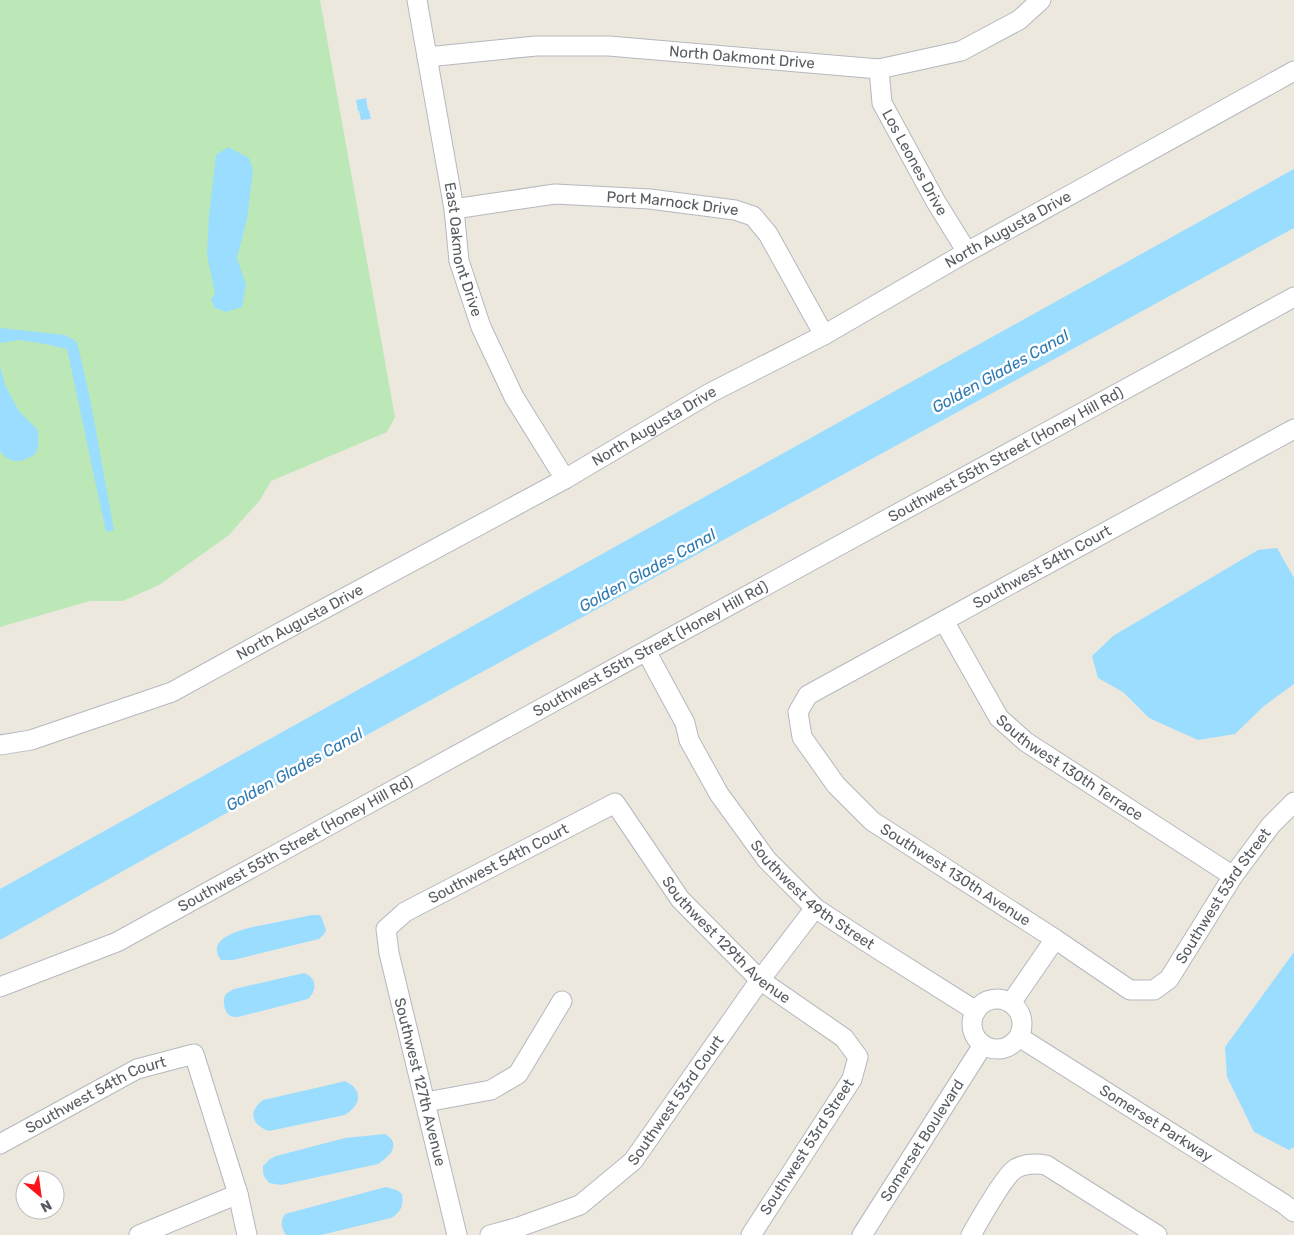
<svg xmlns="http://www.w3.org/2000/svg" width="1294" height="1235" font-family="Rubik,sans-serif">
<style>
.green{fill:#bbe8b6}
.water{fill:#9bddff}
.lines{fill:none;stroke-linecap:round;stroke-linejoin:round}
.minor-casing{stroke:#b4b8bd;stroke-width:21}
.minor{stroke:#fff;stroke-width:19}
.labels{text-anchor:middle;stroke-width:5;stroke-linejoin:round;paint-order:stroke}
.street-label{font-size:15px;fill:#575c61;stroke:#fff}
.water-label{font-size:16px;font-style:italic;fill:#2d7ab2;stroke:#fff}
</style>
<rect width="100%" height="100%" fill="#ede8de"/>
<polygon class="green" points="0,0 320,0 395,417 387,432 271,481 260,500 229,535 159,585 123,601 90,601 0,627"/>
<g class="water">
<polygon points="366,98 368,110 369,110 371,119 361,120 359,111 358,111 356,100"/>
<polygon points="228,147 249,158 253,170 247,219 237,258 246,285 242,307 226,312 215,308 211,300 215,293 207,255 209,215 216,155"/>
<polygon points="1294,169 1294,228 321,760 0,940 0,889"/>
<polygon points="0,328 65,335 77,342 90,398 114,530 106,532 67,349 45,344 20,340 0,343"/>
<path d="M0 366 5 385 19 411 38 430C38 437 40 447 35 454 34 455 30 457 28 458 17 464 7 461 0 451Z"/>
<polygon points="1277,548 1294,578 1294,684 1264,706 1235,734 1198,740 1149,718 1123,692 1098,678 1092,656 1113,636 1258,550"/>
<path d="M312 915H319L321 916 326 930 324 934 319 939 233 960H221C201 934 258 926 273 923 286 920 299 918 312 915Z"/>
<polygon points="1294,952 1294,1147 1289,1150 1254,1132 1227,1077 1225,1047"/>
<path d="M304 973C316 977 318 990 308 999L238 1017C234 1017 232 1017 229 1015 224 1011 222 999 226 994 227 993 232 990 234 989Z"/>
<path d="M345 1081C364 1090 361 1105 345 1115L269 1131C252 1125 247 1112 263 1100L329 1085Z"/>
<path d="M385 1134C402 1144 390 1156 378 1164L281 1185 269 1183 264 1176 263 1172V1166L270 1159 276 1156 345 1138Z"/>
<path d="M386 1187 397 1190 402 1194C404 1205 401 1212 391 1218L321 1235H286C281 1228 280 1221 285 1214Z"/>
</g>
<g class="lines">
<defs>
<g id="minor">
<path id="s1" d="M417 0 454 209 459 261 481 327 514 397 565 479"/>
<path id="s2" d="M427 57 536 46H609L879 69 961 51 1019 20 1041 0"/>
<path id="s3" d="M879 69 882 103 936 202 967 252"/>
<path id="s4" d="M454 209 555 194 650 199 735 210 753 216 768 234 824 335"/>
<path id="s5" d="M1294 429 808 695 798 712 802 737 836 785 872 821 1055 939 1130 990H1154L1169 979 1233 876 1271 825 1294 802"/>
<path id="s6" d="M944 621 999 718 1026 742 1233 876"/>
<path id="s7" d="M646 651 685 723 689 740 719 794 767 860 815 908 873 946 976 1011"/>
<path id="s8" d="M0 745 31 740 172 692 283 631 565 479 710 393 824 335 967 252 1294 71"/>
<path id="s9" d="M0 987 117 942 635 657 1294 297"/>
<circle cx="997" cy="1024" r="25"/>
<polyline points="1011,1003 1055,939"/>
<path id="s10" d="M1019 1037 1284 1204 1294 1212"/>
<polyline points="426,1102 491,1090 518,1074 562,1001"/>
<path id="s11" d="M0 1144 137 1069 194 1054 238 1194 247 1235"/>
<polyline points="139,1235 238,1194"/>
<path id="s12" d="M457 1235 389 953 386 929 405 912 615 803 680 899 760 980 844 1038 858 1057 852 1079 751 1235"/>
<path id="s13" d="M490 1235 519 1227 580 1205 633 1161 760 980 815 908"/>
<path id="s14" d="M862 1235 983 1045"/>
<path d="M971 1235C979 1221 1004 1176 1015 1169 1025 1163 1035 1163 1046 1165L1157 1235"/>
</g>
</defs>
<use href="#minor" class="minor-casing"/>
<use href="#minor" class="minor"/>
</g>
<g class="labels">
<g class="street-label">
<text dy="5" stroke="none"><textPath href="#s2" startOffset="316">North Oakmont Drive</textPath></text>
<text dy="5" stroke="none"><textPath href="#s3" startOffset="102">Los Leones Drive</textPath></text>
<text dy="5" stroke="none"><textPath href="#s4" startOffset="220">Port Marnock Drive</textPath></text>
<text dy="5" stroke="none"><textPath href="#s8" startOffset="1136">North Augusta Drive</textPath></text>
<text dy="5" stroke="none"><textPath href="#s1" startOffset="254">East Oakmont Drive</textPath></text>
<text dy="5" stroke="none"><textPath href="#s8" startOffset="731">North Augusta Drive</textPath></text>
<text dy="5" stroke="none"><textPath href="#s9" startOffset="1139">Southwest 55th Street (Honey Hill Rd)</textPath></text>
<text transform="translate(1042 567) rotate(-29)" y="5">Southwest 54th Court</text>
<text dy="5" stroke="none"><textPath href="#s8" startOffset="326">North Augusta Drive</textPath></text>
<text dy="5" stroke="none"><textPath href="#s9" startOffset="734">Southwest 55th Street (Honey Hill Rd)</textPath></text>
<text dy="5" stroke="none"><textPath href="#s6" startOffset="198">Southwest 130th Terrace</textPath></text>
<text dy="5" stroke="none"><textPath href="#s9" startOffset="329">Southwest 55th Street (Honey Hill Rd)</textPath></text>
<text dy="5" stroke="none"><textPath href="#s12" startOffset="445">Southwest 54th Court</textPath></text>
<text dy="5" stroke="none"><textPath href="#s5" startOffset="808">Southwest 130th Avenue</textPath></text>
<text dy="5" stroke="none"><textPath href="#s7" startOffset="300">Southwest 49th Street</textPath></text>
<text dy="5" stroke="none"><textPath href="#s5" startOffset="1159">Southwest 53rd Street</textPath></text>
<text dy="5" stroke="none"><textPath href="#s12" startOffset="754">Southwest 129th Avenue</textPath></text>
<text transform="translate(420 1082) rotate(76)" y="5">Southwest 127th Avenue</text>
<text dy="5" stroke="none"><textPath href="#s11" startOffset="108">Southwest 54th Court</textPath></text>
<text dy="5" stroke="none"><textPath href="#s13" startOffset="238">Southwest 53rd Court</textPath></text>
<text dy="5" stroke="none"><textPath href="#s10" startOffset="162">Somerset Parkway</textPath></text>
<text dy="5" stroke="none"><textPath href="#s14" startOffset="112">Somerset Boulevard</textPath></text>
<text transform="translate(807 1147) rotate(-57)" y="5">Southwest 53rd Street</text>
</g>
<g class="water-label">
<text transform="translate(1000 371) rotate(-29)" y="6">Golden Glades Canal</text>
<text transform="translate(647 570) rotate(-29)" y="6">Golden Glades Canal</text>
<text transform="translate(294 769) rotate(-29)" y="6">Golden Glades Canal</text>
</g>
</g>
<g transform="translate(40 1195) rotate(151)"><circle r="24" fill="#ffffff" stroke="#bcbec0"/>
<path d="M0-4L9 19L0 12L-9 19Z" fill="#fb1519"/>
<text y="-8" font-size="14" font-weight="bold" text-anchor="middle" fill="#575c61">N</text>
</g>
</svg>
